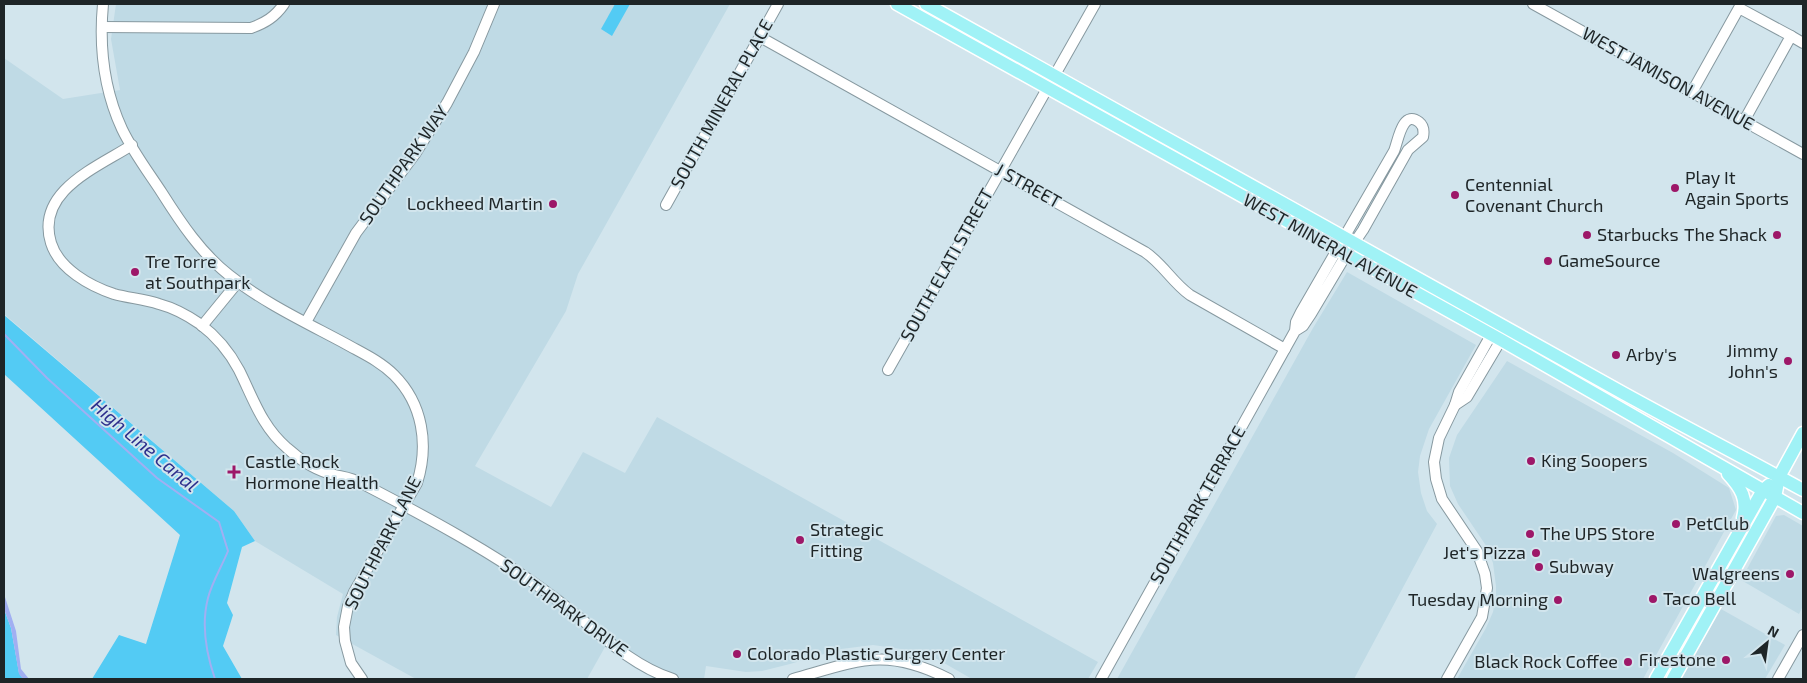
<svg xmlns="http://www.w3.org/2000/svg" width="1807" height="683" font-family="'Exo 2',sans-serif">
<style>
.built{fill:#bfdae5}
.green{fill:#53cbf4}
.water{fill:#a1aff2}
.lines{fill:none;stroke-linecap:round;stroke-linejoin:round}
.stream{stroke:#a1aff2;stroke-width:2}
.minor-casing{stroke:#8799a0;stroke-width:12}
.major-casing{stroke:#fff;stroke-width:15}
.minor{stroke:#fff;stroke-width:10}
.major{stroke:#a0f2f6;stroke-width:12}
.poi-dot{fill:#9d1768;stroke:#d2e5ed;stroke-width:2}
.labels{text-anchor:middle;stroke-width:4;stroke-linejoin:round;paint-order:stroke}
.street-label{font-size:18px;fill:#1e2527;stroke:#d2e5ed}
.poi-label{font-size:18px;fill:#1e2527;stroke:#d2e5ed;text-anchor:start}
.water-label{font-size:19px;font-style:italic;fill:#2c2e8c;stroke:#d2e5ed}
</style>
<rect width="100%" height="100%" fill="#d2e5ed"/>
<g class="built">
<polygon points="116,4 730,4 578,274 566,311 475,466 551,507 583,452 625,473 657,417 1098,662 1088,679 972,679 937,659 915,651 873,645 841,649 790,664 762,671 746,672 706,666 704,679 655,679 633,667 605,647 587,679 416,679 336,635 337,617 343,594 255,541 234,511 4,314 4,58 63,99 120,90 111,39"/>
<polygon points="1347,272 1476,345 1429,429 1420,456 1418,472 1421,493 1427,511 1437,524 1354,679 1117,679 1313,328"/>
<polygon points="1507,361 1673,453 1729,488 1736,510 1643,679 1457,679 1486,628 1493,612 1496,596 1496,586 1493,563 1487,547 1458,504 1450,486 1449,458 1457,435"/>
<polygon points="1784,515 1803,526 1803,606 1799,614 1741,580 1776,516"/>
<polygon points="1721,609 1785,645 1765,679 1681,679"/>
</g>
<g class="green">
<polygon points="615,4 630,4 612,36 601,29"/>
<polygon points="4,315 234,511 255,541 242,547 227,603 233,615 223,646 242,679 92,679 119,635 146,644 180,535 4,374"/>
<polygon points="4,609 11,628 19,673 23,679 4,679"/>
</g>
<polygon class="water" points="4,594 16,631 21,669 29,679 23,679 19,674 11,628 4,609"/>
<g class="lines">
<path class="stream" d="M4 334 47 378 157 478 219 522 228 551C222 566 212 582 208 598 201 625 206 653 215 679"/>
<defs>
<g id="minor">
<path d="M103 4C99 47 104 90 122 129 133 152 149 173 162 193 181 223 201 253 229 275 264 303 307 323 346 344 362 353 380 361 394 375 423 404 429 445 417 483L354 592 348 606 344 627 345 641 351 663 362 679"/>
<polyline points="1533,4 1803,154"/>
<path d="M102 27 251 28C265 23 275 17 284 4"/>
<polyline points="1791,36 1803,43"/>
<path d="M760 37 1145 252C1163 264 1172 282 1190 295L1285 349"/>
<polyline points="1692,92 1739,8 1791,36 1744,121"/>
<path d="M132 145C98 167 35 191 51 243 59 269 90 286 114 294 128 298 144 299 159 304 174 308 187 315 200 324 216 336 230 353 239 370 253 398 262 427 287 448 300 460 318 471 335 475 344 477 353 478 361 483 425 516 494 553 552 596 591 624 626 664 673 679"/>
<polyline points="666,205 778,4"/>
<polyline points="306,322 356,233 415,154 447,103 474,52 494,4"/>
<polyline points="202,326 238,282"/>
<polyline points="888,370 1095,4"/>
<polyline points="1455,405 1467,397 1508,328"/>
<path d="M793 679C857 661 885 646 949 679"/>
<path d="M1101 679 1295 331 1296 322 1301 312 1394 151C1398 142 1402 109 1419 122 1424 126 1424 132 1423 137L1408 150 1363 230 1346 255 1311 314 1303 326 1295 331"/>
<polyline points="1447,679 1482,617 1487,588 1485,574 1477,551 1442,499 1436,479 1434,462 1439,438 1455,405 1459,392 1495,328"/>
<polyline points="1778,679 1803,635"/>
</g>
<g id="major">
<polyline points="897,4 1501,340 1803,513"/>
<path d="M926 4 1623 393C1683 426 1743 457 1803 490"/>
<path d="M1728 474C1741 488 1748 499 1743 518"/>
<polyline points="1656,679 1763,490 1769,485"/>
<polyline points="1673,679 1775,497 1779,477 1803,433"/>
</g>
</defs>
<use href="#minor" class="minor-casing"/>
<use href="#major" class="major-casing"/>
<use href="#minor" class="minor"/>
<use href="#major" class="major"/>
</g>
<g class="poi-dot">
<circle cx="1675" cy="188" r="5"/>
<circle cx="1455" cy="195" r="5"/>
<circle cx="553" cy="204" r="5"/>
<circle cx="1587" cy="235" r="5"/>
<circle cx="1777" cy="235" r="5"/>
<circle cx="1548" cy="261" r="5"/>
<circle cx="135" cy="272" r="5"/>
<circle cx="1616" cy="355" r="5"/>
<circle cx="1788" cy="361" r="5"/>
<circle cx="1531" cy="461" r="5"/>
<path d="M231.5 464.5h5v5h5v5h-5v5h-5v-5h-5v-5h5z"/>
<circle cx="1676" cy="524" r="5"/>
<circle cx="1530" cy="534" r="5"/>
<circle cx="800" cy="540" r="5"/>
<circle cx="1536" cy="553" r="5"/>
<circle cx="1539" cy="567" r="5"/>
<circle cx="1790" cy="574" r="5"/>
<circle cx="1653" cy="599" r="5"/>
<circle cx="1558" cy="600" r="5"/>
<circle cx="737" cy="654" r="5"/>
<circle cx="1726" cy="660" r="5"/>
<circle cx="1628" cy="662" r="5"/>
</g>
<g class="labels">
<g class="street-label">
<text transform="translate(1668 79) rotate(29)" y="6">WEST JAMISON AVENUE</text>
<text transform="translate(722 104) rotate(-61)" y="6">SOUTH MINERAL PLACE</text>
<text transform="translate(404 165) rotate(-55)" y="6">SOUTHPARK WAY</text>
<text transform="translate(1028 186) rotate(29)" y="6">J STREET</text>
<text transform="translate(1330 246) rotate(29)" y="6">WEST MINERAL AVENUE</text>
<text transform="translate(947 265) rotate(-61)" y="6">SOUTH ELATI STREET</text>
<text transform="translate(1198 505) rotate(-61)" y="6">SOUTHPARK TERRACE</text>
<text transform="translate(383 543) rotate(-63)" y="6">SOUTHPARK LANE</text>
<text transform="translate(564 608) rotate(36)" y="6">SOUTHPARK DRIVE</text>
</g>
<g class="poi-label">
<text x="1685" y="184">Play It<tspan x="1685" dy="21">Again Sports</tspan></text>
<text x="1465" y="191">Centennial<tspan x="1465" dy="21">Covenant Church</tspan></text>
<text x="543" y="210" text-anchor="end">Lockheed Martin</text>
<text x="1597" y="241">Starbucks</text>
<text x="1767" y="241" text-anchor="end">The Shack</text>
<text x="1558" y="267">GameSource</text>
<text x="145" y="268">Tre Torre<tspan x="145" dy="21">at Southpark</tspan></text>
<text x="1778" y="357" text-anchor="end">Jimmy<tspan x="1778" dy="21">John's</tspan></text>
<text x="1626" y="361">Arby's</text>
<text x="1541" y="467">King Soopers</text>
<text x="245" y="468">Castle Rock<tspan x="245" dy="21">Hormone Health</tspan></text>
<text x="1686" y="530">PetClub</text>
<text x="810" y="536">Strategic<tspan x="810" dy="21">Fitting</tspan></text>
<text x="1540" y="540">The UPS Store</text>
<text x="1526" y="559" text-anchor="end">Jet's Pizza</text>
<text x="1549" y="573">Subway</text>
<text x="1780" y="580" text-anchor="end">Walgreens</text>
<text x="1663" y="605">Taco Bell</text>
<text x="1548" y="606" text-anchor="end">Tuesday Morning</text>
<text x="747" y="660">Colorado Plastic Surgery Center</text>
<text x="1716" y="666" text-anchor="end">Firestone</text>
<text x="1618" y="668" text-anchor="end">Black Rock Coffee</text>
</g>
<g class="water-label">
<text transform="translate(145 445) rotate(40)" y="7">High Line Canal</text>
</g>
</g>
<rect width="1807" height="683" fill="none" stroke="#1e2527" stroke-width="10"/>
<g transform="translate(1767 643) rotate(29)" stroke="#d2e5ed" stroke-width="4" paint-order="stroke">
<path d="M0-4L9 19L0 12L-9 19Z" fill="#1e2527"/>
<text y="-8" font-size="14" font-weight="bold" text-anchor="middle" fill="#1e2527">N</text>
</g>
</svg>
